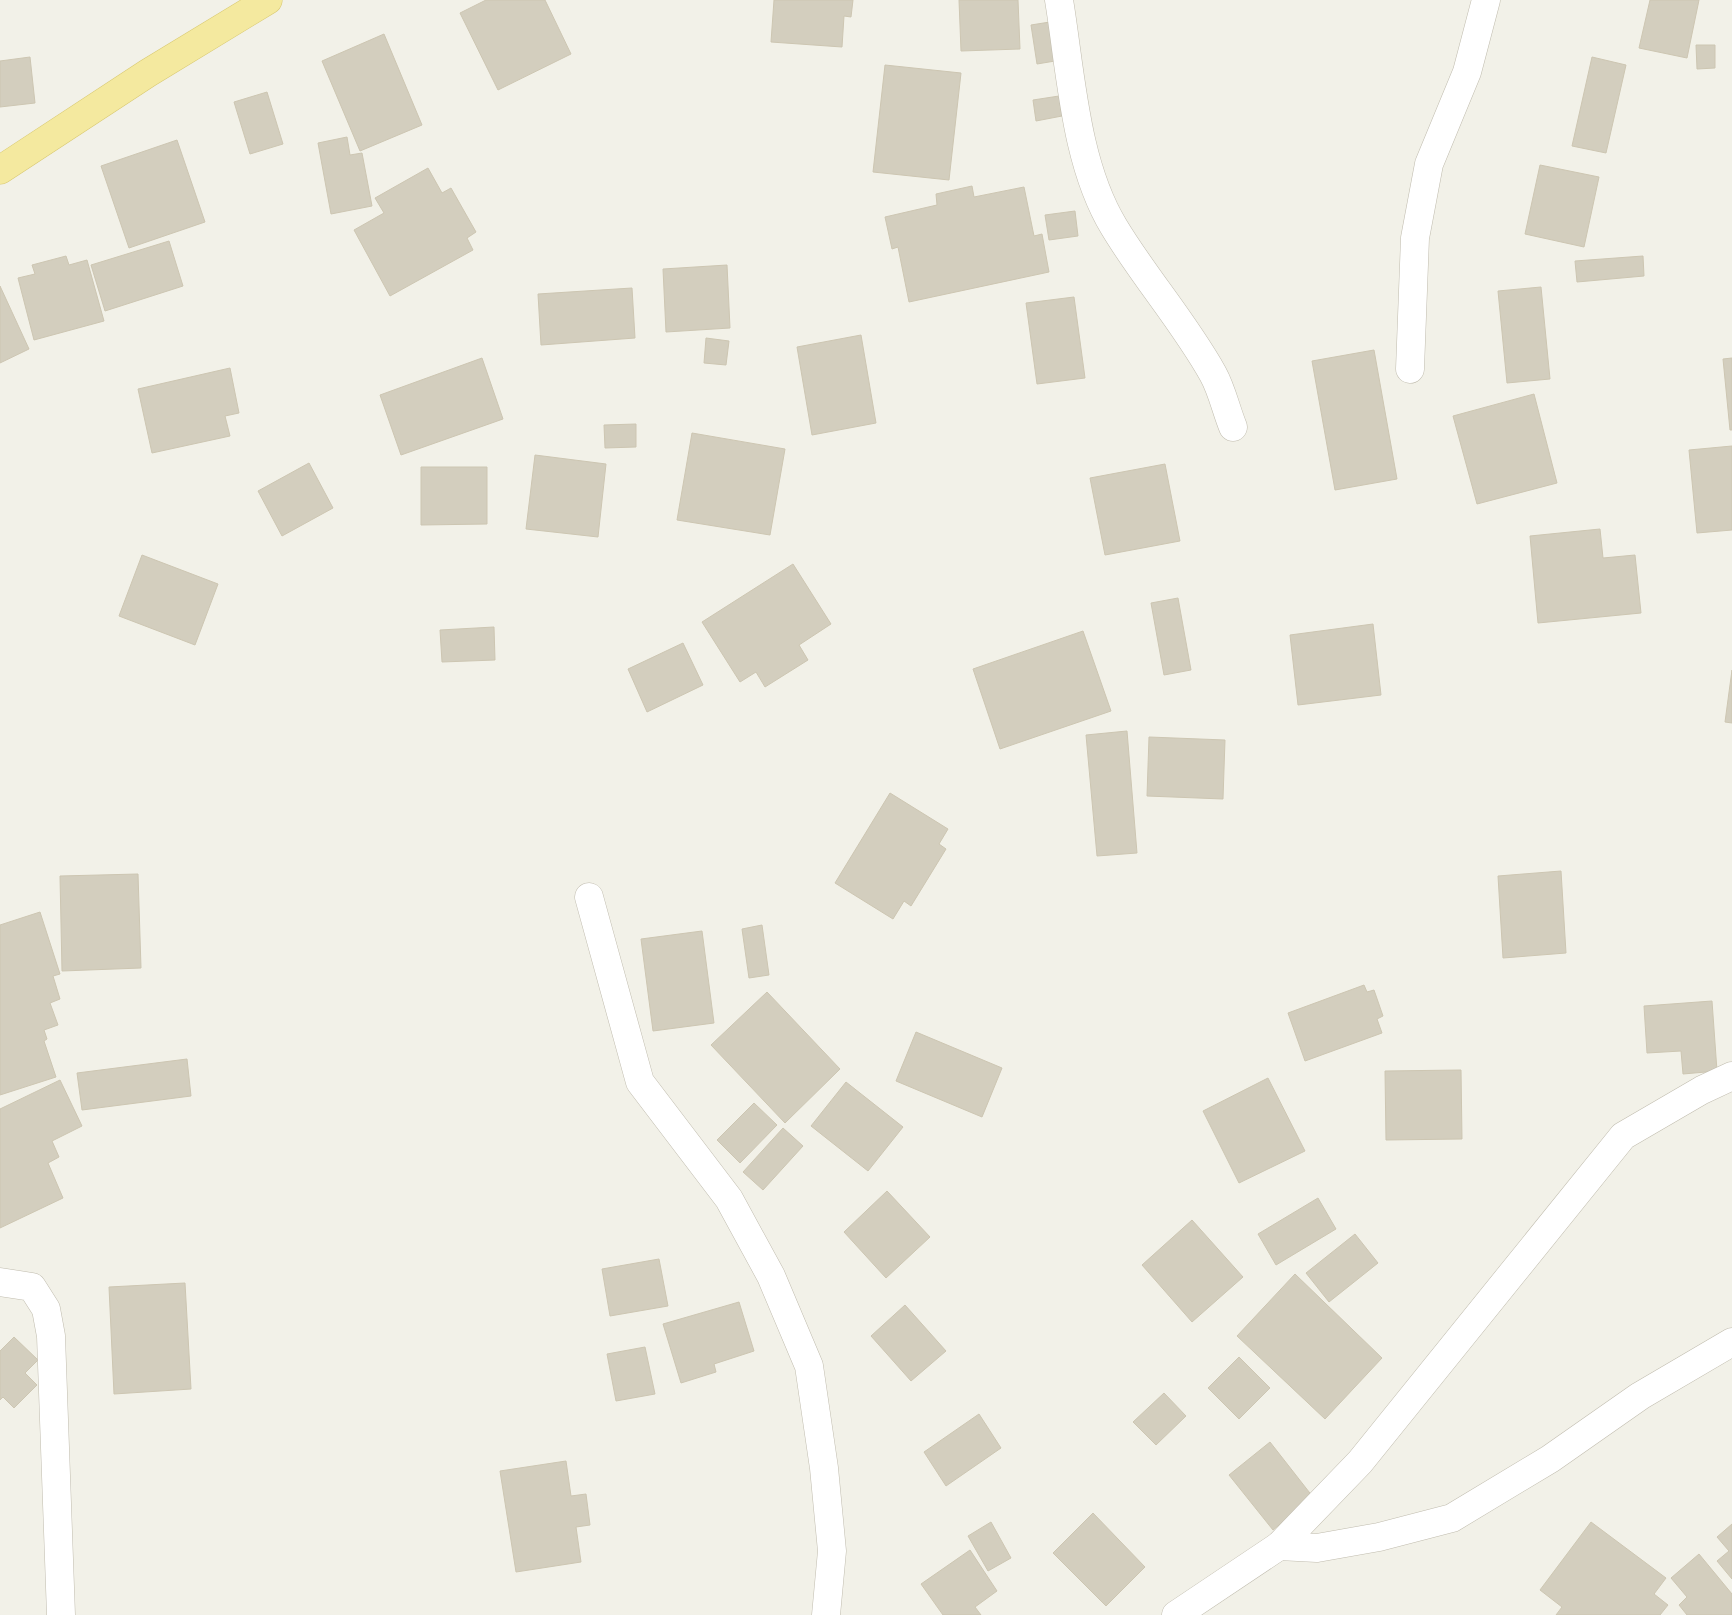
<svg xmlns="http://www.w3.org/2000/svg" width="1732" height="1615" font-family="Helvetica,sans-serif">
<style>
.building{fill:#d3cebe;stroke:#cdc6b2}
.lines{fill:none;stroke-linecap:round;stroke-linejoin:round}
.minor-casing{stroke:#c0bcae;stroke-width:29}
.major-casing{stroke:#d8c870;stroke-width:29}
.minor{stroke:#fff;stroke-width:28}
.major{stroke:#f4e99f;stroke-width:28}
</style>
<rect width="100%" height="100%" fill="#f2f1e8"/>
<g class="building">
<polygon points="486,0 545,0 571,54 498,90 460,13"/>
<polygon points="774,0 853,0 851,17 844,16 842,47 771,42"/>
<polygon points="959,0 1018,0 1020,49 961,51"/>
<polygon points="1650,0 1699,0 1687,58 1639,48"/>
<polygon points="1056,21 1061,60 1037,64 1031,25"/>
<polygon points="384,34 422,125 360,151 322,61"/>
<polygon points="1696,45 1715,45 1715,68 1697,69"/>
<polygon points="30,57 35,103 0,107 0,61"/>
<polygon points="1592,57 1626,65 1606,153 1572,146"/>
<polygon points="885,65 961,73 949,180 873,172"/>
<polygon points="267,92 283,144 250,154 234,102"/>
<polygon points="1059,96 1062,116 1036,121 1033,100"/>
<polygon points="347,137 350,155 362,153 372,206 331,214 318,143"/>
<polygon points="177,140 205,222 129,248 101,166"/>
<polygon points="1540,165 1599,177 1584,247 1525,234"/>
<polygon points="428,168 442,193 451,188 476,232 467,238 473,250 390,296 354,230 384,213 375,198"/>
<polygon points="972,186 974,197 1024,187 1034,236 1042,234 1049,272 909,302 898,247 892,249 885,217 937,205 936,194"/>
<polygon points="1075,211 1078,236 1049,240 1045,215"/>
<polygon points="169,241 183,286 105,311 91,265"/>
<polygon points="66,256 69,265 87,260 104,321 34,340 18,278 35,274 32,265"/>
<polygon points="1643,256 1644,276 1577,282 1575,261"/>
<polygon points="727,265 730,328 666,332 663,269"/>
<polygon points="0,286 29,349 0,363"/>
<polygon points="1541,287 1550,379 1507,383 1498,291"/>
<polygon points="632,288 635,338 541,345 538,294"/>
<polygon points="1074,297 1085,378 1037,384 1026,303"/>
<polygon points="861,335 876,423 812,435 797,347"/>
<polygon points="706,338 729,341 726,365 704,363"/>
<polygon points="1374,350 1397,479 1335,490 1312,361"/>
<polygon points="482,358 503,419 401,455 380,395"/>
<polygon points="1732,358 1732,430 1730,430 1723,359"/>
<polygon points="230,368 239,413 225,416 230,436 152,453 138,389"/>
<polygon points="1534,394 1557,483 1477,504 1453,416"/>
<polygon points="636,424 636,447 605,448 604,425"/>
<polygon points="692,433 785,449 770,535 677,520"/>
<polygon points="1732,446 1732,530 1697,533 1689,450"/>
<polygon points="535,455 606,464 598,537 526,529"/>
<polygon points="309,463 333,508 282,536 258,491"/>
<polygon points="1165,464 1180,541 1105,555 1090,478"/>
<polygon points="421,467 487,467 487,524 421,525"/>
<polygon points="1600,529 1603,558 1635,555 1641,613 1538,623 1530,536"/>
<polygon points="142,555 218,584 195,645 119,616"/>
<polygon points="793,564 831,624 799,645 808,660 765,687 756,672 740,682 702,622"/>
<polygon points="1178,598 1191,670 1164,675 1151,603"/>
<polygon points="1373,624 1381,695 1298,705 1290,635"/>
<polygon points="494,627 495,660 442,662 440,630"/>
<polygon points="1083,631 1111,711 1000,749 973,669"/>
<polygon points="683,643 703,685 647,712 628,669"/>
<polygon points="1732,670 1732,723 1725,722"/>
<polygon points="1127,731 1137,853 1097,856 1086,735"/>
<polygon points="1149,737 1225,740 1223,799 1147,796"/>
<polygon points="890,793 948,829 939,844 946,849 911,906 904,901 893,919 835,883"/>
<polygon points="1561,871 1566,953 1503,958 1498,876"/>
<polygon points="138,874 141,968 62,971 60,876"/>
<polygon points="40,912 60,974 53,976 60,999 50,1003 58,1025 44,1030 47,1039 44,1041 56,1077 0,1095 0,925"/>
<polygon points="762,925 769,975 749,978 742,929"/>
<polygon points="702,931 714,1023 653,1031 641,939"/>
<polygon points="1364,985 1367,992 1374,990 1383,1016 1377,1019 1382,1033 1305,1061 1288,1013"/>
<polygon points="767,992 840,1069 785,1123 711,1045"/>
<polygon points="1712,1001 1717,1071 1683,1074 1681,1051 1647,1053 1644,1006"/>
<polygon points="916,1032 1002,1068 982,1117 896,1081"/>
<polygon points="187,1059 191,1096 82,1110 77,1073"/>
<polygon points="1461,1070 1462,1139 1386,1140 1385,1071"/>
<polygon points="1268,1078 1305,1151 1239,1183 1203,1111"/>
<polygon points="60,1080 82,1126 52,1141 59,1157 48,1163 63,1198 0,1228 0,1109"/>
<polygon points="846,1082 903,1127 868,1171 811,1126"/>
<polygon points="754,1103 777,1125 740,1163 717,1140"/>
<polygon points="783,1128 803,1146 763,1190 743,1172"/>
<polygon points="887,1191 930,1237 886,1278 844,1232"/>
<polygon points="1318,1198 1336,1229 1276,1265 1258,1234"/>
<polygon points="1192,1220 1243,1277 1192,1322 1142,1265"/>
<polygon points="1355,1234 1378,1263 1329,1302 1306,1273"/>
<polygon points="659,1259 668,1306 610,1316 602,1269"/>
<polygon points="1295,1274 1382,1358 1325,1419 1237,1336"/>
<polygon points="185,1283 191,1389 114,1394 109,1287"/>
<polygon points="739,1302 754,1351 714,1364 716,1372 681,1383 663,1324"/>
<polygon points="905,1305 946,1351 911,1381 871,1336"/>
<polygon points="14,1337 38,1360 25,1373 37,1385 14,1408 3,1397 0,1400 0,1351"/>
<polygon points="645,1347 655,1394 616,1401 607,1354"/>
<polygon points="1239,1357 1270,1388 1239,1419 1208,1388"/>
<polygon points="1164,1393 1186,1416 1156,1445 1133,1422"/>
<polygon points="979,1414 1001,1448 946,1486 924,1452"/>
<polygon points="1270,1442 1313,1497 1273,1530 1229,1475"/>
<polygon points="566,1461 571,1496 586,1494 590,1525 576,1527 581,1562 516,1572 500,1471"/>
<polygon points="1093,1513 1145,1567 1106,1606 1053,1553"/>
<polygon points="991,1522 1011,1558 988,1571 968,1536"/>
<polygon points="1591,1522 1666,1578 1654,1594 1668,1605 1660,1615 1556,1615 1562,1607 1540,1590"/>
<polygon points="1732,1524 1732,1579 1717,1561 1729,1551 1717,1537"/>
<polygon points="970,1550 997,1591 975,1607 981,1615 943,1615 921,1584"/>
<polygon points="1699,1554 1732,1594 1732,1615 1687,1615 1679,1605 1687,1597 1671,1578"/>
</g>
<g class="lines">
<defs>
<g id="minor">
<path d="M1059 0C1071 73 1075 163 1114 227 1144 277 1184 322 1213 374 1222 390 1226 410 1233 427"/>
<polyline points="1410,369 1415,238 1429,164 1467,72 1486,0"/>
<polyline points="589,897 640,1082 729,1199 771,1276 809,1366 824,1468 832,1551 826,1615"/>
<polyline points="0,1282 32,1287 46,1309 51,1336 61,1615"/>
<polyline points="1279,1546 1317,1548 1379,1537 1452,1518 1550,1459 1640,1396 1732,1342"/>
<polyline points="1176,1615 1279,1546 1360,1462 1623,1136 1702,1090 1732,1076"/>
</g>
<polyline id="major" points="0,170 148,73 268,0"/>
</defs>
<use href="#minor" class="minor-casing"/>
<use href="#major" class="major-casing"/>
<use href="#minor" class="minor"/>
<use href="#major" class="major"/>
</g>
</svg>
